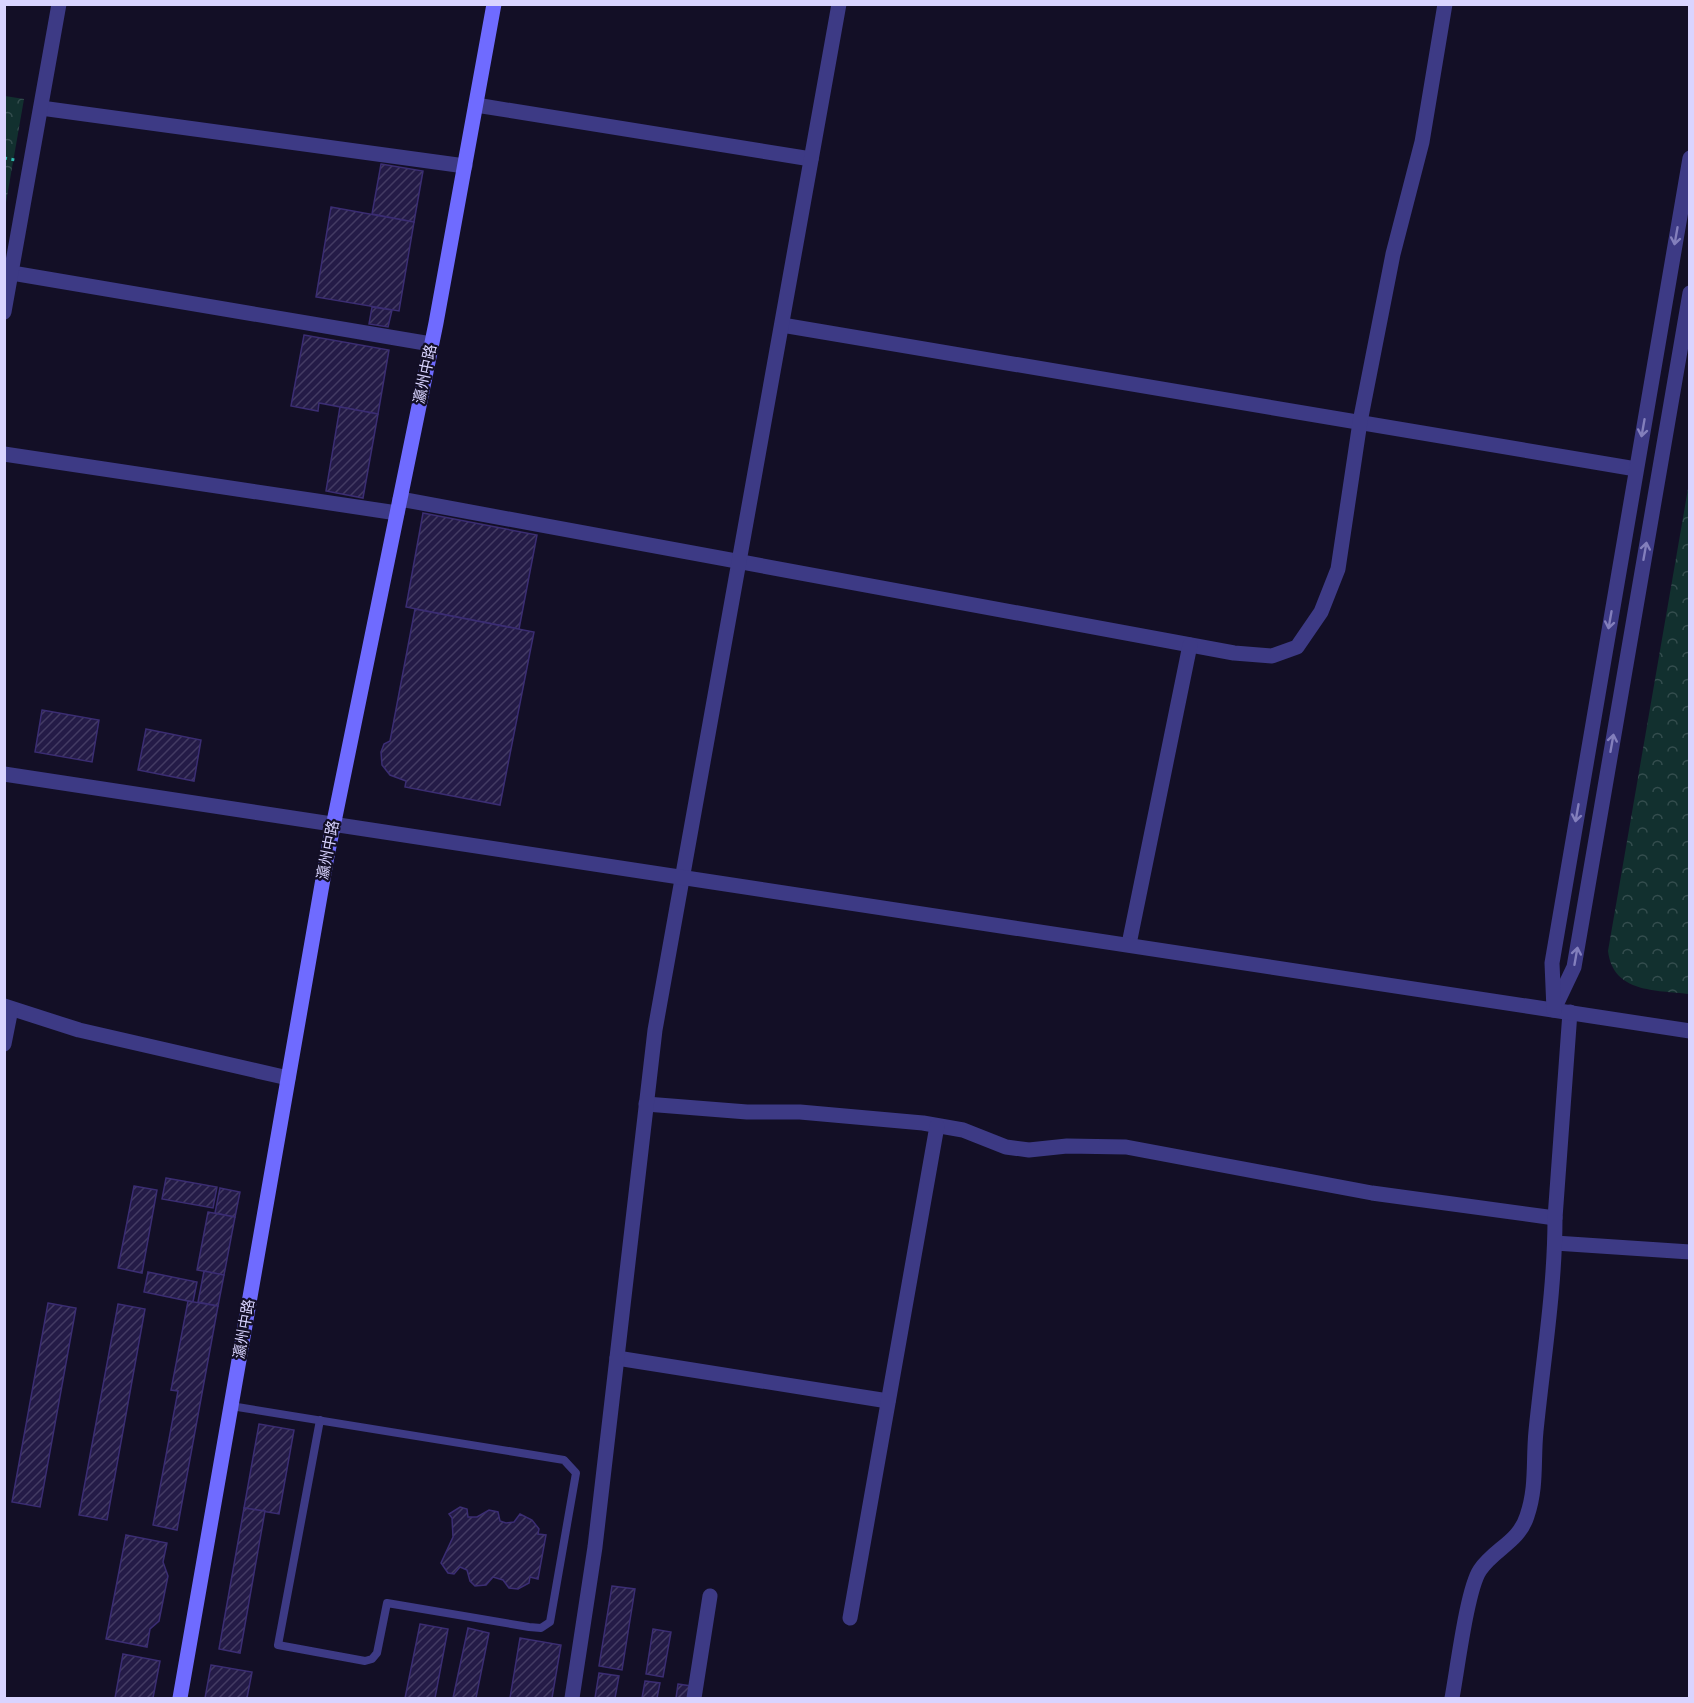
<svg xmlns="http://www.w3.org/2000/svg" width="1694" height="1703" font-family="'Work Sans','Noto Sans SC',sans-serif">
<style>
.park{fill:url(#park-crowns)}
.building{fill:url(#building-hatch);stroke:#3b2d73;stroke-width:1.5}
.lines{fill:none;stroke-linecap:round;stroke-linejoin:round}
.path{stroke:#2fb8b0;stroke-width:3;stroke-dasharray:3 4.5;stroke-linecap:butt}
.service{stroke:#3d3a85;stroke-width:8}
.minor{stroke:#3d3a85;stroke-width:15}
.tertiary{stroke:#3d3a85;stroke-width:15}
.secondary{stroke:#6f6bff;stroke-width:15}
.oneway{stroke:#837fbc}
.labels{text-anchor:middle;stroke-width:4.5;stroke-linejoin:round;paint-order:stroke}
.street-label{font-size:15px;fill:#d9d4ff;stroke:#130f26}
</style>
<defs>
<pattern id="park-crowns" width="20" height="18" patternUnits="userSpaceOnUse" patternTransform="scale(1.5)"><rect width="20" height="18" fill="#12302f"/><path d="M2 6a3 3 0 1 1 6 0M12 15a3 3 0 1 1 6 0" fill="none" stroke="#344d4e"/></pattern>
<pattern id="building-hatch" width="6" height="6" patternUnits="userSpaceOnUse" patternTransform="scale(1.5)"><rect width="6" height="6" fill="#241b47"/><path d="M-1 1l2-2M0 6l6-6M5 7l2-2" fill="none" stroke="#433b63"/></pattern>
</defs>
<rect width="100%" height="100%" fill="#130f26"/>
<g class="park">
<polygon points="5,96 24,99 5,208 4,96"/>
<path d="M1689 483V994C1656 990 1613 993 1608 951Z"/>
</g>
<g class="building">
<polygon points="381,164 423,171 414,222 372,214"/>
<polygon points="331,207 414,222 399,311 316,297"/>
<polygon points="372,307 392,310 388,327 369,324"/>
<polygon points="304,335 389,350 378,414 319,403 318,411 291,406"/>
<polygon points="340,407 378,414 363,498 326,491"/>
<polygon points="423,513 537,535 519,629 406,607"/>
<polygon points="415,609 534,632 500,805 405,787 406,781 390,775 382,765 381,752 384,744 390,741"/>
<polygon points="42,710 99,720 92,762 35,752"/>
<polygon points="146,729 201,740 194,781 138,770"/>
<polygon points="166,1178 217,1187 213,1208 162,1199"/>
<polygon points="134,1186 157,1190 142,1273 118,1268"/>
<polygon points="220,1188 240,1192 235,1217 215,1213"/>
<polygon points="208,1212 235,1217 224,1275 197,1270"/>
<polygon points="204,1271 224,1275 218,1306 198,1302"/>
<polygon points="148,1272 197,1282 193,1302 144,1292"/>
<polygon points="188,1301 218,1306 177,1530 153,1525 178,1391 171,1390"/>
<polygon points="48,1303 76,1308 40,1507 12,1502"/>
<polygon points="118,1304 145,1309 107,1520 79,1515"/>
<polygon points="259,1424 294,1430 279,1514 244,1508"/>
<polygon points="460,1507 467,1509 468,1517 477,1517 489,1510 498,1512 500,1521 506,1523 514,1522 520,1514 532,1520 539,1529 538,1534 546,1535 538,1579 530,1577 529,1583 518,1589 509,1588 503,1580 493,1577 486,1585 475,1586 470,1581 467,1570 460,1567 454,1574 448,1573 441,1563 453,1537 452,1518 449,1514"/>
<polygon points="244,1508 265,1511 240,1653 219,1649"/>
<polygon points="126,1535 167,1543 163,1562 168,1576 159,1621 150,1629 147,1647 106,1639"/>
<polygon points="612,1586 635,1589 622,1670 599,1666"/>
<polygon points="420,1624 448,1629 435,1698 405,1698"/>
<polygon points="468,1628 489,1633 476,1698 453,1698"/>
<polygon points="653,1629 671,1632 663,1677 646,1674"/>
<polygon points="520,1638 561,1645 552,1698 510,1698"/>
<polygon points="123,1654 160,1661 153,1698 115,1698"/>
<polygon points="211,1665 252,1672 247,1698 205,1698"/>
<polygon points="599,1673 619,1676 615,1698 595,1698"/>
<polygon points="645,1681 660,1683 657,1698 642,1698"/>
<polygon points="678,1684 691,1686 689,1698 676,1698"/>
</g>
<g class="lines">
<polyline class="path" points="4,158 15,160"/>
<polyline class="service" points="231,1406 564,1460 576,1473 550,1622 541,1628 529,1627 387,1603 377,1653 372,1659 365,1661 278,1645 320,1420"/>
<g class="minor">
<polyline points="476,105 811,159"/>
<polyline points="41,108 465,166"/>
<polyline points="12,273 431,344"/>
<polyline points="782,325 1636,469"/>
<polyline points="4,454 397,513"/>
<polyline points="400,499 1234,653 1272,656 1297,647 1321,612 1338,569 1360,422 1393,254 1422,142 1445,4"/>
<polyline points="1129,944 1190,645"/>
<polyline points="4,1006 79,1030 288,1078"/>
<polyline points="4,1044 11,1009"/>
<polyline points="646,1104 747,1112 800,1112 923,1123 963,1130 1006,1147 1029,1150 1067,1146 1126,1147 1372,1193 1555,1218"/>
<polyline points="1555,1243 1690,1252"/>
<polyline points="617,1358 888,1401"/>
<polyline points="850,1618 937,1126"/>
<polyline points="572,1698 595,1547 655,1030 839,4"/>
<polyline points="694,1698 710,1596"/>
<path d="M1452 1698C1457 1672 1467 1589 1480 1570 1494 1549 1519 1542 1527 1516 1537 1487 1533 1461 1536 1431 1543 1361 1555 1289 1555 1218L1570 1012"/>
</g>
<g class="tertiary">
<polyline points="4,312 59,4"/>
<path d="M4 774C565 864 1128 944 1690 1031"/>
<polyline points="1555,1007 1574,967 1690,293"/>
<polyline points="1554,1010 1552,963 1690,158"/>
</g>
<polyline class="secondary" points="180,1698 327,856 436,323 494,4"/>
</g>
<defs><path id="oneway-shaft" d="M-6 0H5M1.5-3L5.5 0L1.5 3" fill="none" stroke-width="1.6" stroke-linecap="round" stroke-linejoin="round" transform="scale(1.5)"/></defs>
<g class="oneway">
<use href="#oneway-shaft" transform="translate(1676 236) rotate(100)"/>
<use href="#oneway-shaft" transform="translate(1643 428) rotate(100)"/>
<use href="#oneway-shaft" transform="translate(1645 551) rotate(-80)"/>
<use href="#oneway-shaft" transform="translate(1610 620) rotate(100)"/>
<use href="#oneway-shaft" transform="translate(1612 743) rotate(-80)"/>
<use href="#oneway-shaft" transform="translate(1577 813) rotate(100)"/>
<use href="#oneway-shaft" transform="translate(1576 956) rotate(-80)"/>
</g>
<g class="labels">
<g class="street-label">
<text transform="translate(425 374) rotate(-78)" y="5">瀛州中路</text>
<text transform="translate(328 850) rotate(-79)" y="5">瀛州中路</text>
<text transform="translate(244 1329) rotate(-80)" y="5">瀛州中路</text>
</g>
</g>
<rect width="1694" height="1703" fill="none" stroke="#d9d4ff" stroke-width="12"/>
</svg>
